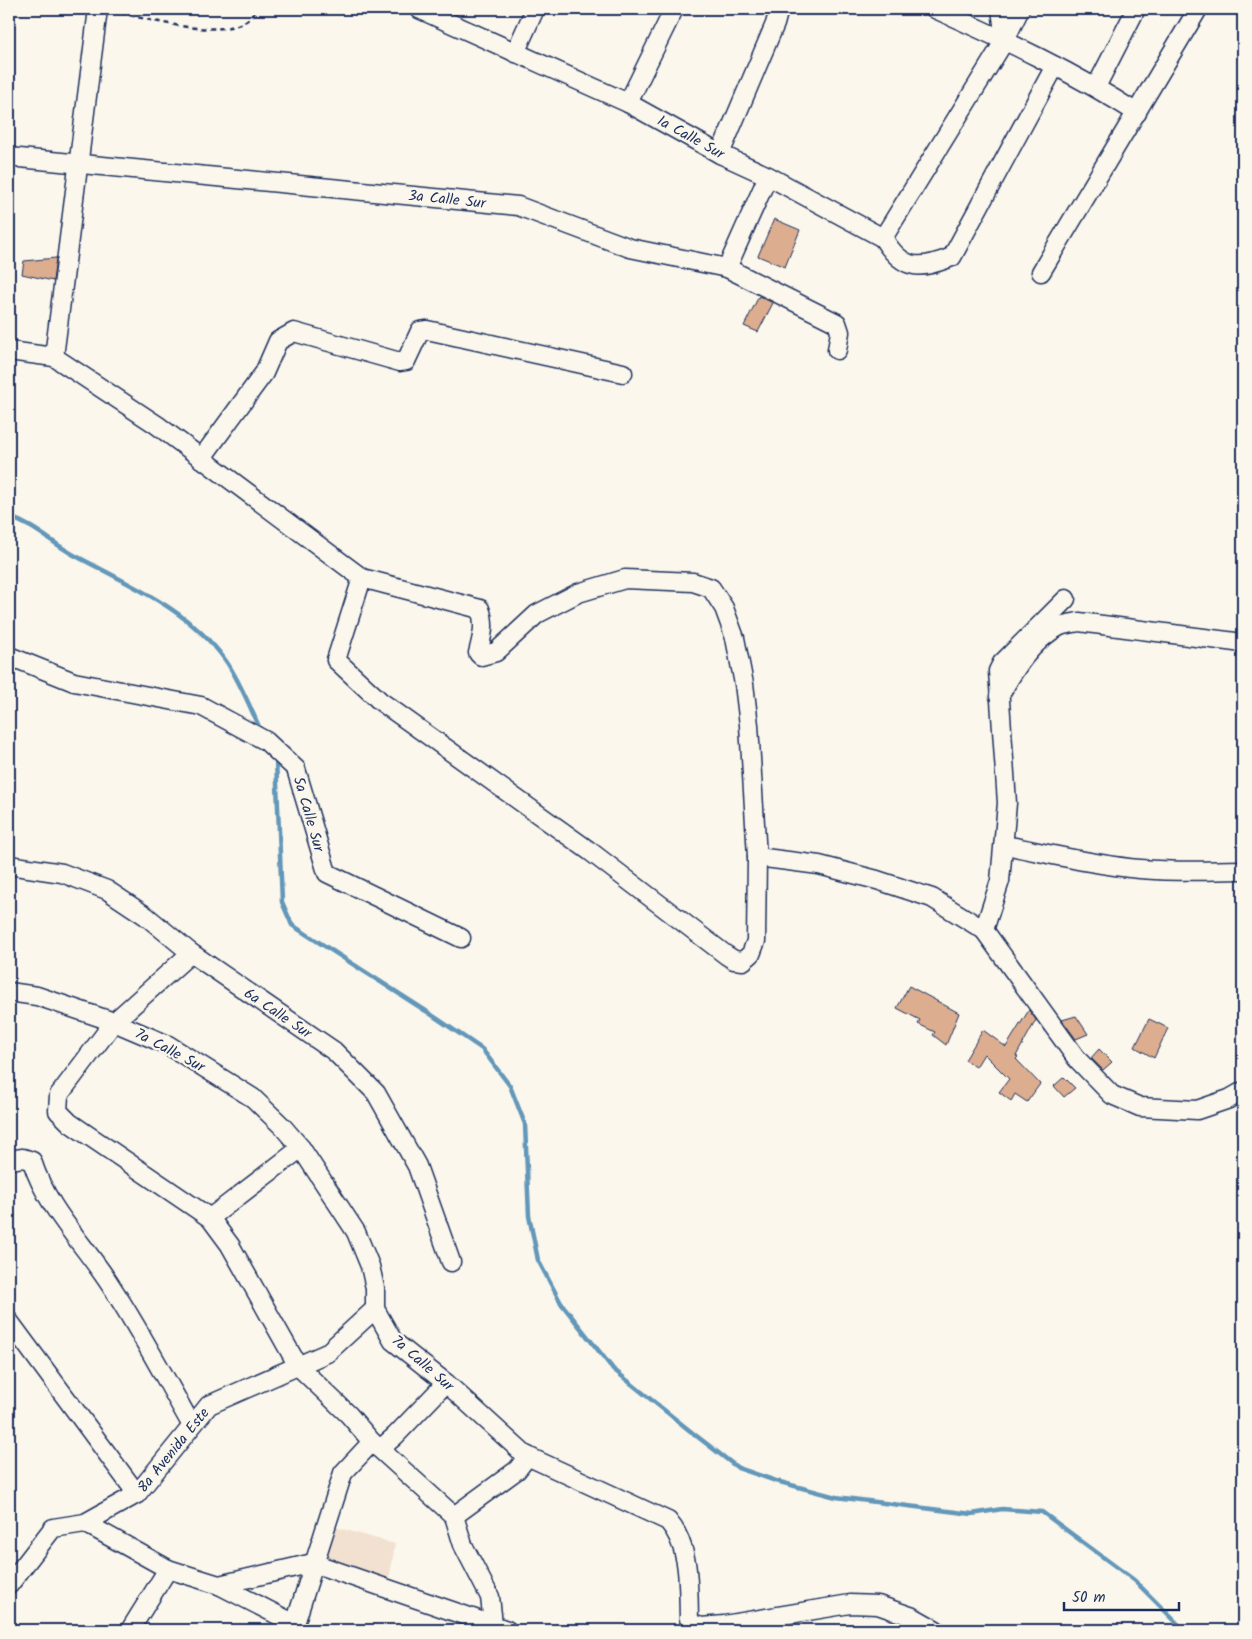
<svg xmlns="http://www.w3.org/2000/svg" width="1252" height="1639" font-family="Kalam,sans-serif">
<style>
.built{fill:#f2e1d0}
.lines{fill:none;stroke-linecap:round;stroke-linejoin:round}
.stream{stroke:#6397b9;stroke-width:4.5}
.building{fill:#ddad8f;stroke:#1b2f5e}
.minor-casing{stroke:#1b2f5e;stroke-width:21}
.path{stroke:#1b2f5e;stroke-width:2.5;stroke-dasharray:5 4;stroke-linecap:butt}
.minor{stroke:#fbf7ec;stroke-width:18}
.labels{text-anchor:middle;stroke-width:4.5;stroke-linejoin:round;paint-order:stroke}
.street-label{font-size:15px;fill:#1b2f5e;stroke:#fbf7ec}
</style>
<rect width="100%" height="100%" fill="#fbf7ec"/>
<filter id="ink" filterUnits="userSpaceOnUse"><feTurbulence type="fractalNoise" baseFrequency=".02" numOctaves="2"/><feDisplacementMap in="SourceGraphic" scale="10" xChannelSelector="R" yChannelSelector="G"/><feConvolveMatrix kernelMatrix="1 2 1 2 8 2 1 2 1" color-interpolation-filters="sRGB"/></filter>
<g filter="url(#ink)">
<polygon class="built" points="332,1526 395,1544 389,1581 326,1561"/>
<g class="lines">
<g class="stream">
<path d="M9 517C34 525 51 542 74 555 128 584 190 610 226 661 241 683 251 710 262 733"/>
<polyline points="276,760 282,902 292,925 426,1011 482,1049 510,1086 525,1124 529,1216 538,1260 561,1303 613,1369 694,1434 738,1468 776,1481 836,1497 972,1514 1002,1509 1042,1512 1134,1580 1184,1630"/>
</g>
</g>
<g class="building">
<polygon points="774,219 800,230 785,267 758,256"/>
<polygon points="56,258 53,281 22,274 24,261"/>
<polygon points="759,296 773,303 758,332 744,326"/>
<polygon points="909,986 959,1013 946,1045 933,1035 935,1032 918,1024 920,1020 897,1008"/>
<polygon points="1029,1010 1036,1020 1016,1056 1018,1057 1016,1059 1040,1084 1027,1102 1015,1094 1011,1101 999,1092 1009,1079 984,1054 976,1067 965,1060 983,1030 1006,1047"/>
<polygon points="1076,1016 1088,1034 1076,1039 1062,1020"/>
<polygon points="1149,1019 1168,1028 1154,1058 1135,1047"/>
<polygon points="1099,1049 1112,1062 1103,1070 1091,1058"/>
<polygon points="1064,1077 1075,1088 1064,1097 1054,1086"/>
</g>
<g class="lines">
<defs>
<g id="minor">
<path d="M419 9 628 103 720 154 768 176 883 238C903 271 919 270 952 257L1055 66"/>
<path d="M935 9C1005 40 1073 72 1137 113"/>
<polyline points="1001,9 1005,40"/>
<polyline points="515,53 535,9"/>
<polyline points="1096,87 1136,9"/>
<polyline points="628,103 674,9"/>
<polyline points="720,154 775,24 779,9"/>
<polyline points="9,157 518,206 630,248 727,268 837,323 840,332 837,350"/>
<polyline points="883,238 1005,40 1020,9"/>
<polyline points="727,268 768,176"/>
<polyline points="1041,272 1198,9"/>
<path d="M9 351 54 357 157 425 362 578 480 609C486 625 482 637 478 653L481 656 496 652 537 614 578 593 625 579 693 582 711 588 724 608 735 638 744 684 749 725 757 857 756 941 751 954 743 961 734 960 726 955 591 852 380 701 336 660 362 578"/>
<polyline points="54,357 98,9"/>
<polyline points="201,459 264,373 278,341 294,332 400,362 406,361 420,331 427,330 623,373"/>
<polyline points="9,656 74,682 201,706 266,741 296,769 327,873 461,938"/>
<path d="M999 696C1014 670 1032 640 1060 626 1065 624 1073 623 1079 622L1243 643"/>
<path d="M1005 845C1050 854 1095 865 1140 869 1175 872 1209 871 1243 870"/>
<polyline points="757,857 819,865 877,880 932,898 984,930 1077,1059 1112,1095 1140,1107 1197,1110 1229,1099 1243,1091"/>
<polyline points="9,865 62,873 107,890 146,916 191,953 334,1051 376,1093 417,1166 451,1262"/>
<polyline points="984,930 1000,881 1007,803 998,671 1002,663 1066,599"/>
<polyline points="191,953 114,1022 59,1095 58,1111 70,1123 210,1218 230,1245 298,1366 349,1415 372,1442 454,1516 463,1545 490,1597 493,1624 491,1630"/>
<path d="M9 992 37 996 114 1022 168 1045 253 1098 282 1126 301 1148 356 1232 370 1266 375 1288V1309L393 1341 446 1383 525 1455 668 1521C691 1547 688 1587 689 1619L693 1624 701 1627 724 1625 850 1604 878 1605 913 1617 936 1630"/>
<path d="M9 1160 23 1158 32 1161C47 1209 85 1245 111 1286 140 1330 165 1378 191 1424"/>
<polyline points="210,1218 301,1148"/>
<polyline points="9,1321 137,1494"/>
<polyline points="380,1449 395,1436 446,1383"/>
<polyline points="454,1516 517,1470 528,1456"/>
<polyline points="85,1523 168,1569 219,1585 295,1624"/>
<polyline points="9,1585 53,1528 85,1523 137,1494 209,1405 327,1353 375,1309"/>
<polyline points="219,1585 313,1563 507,1630"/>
<polyline points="130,1630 168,1569"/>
<polyline points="293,1630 343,1473 372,1442"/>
</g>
</defs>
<use href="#minor" class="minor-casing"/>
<path class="path" d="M112 11C146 18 237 48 257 9"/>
<use href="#minor" class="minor"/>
</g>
</g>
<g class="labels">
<g class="street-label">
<text transform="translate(691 137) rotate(29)" y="5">1a Calle Sur</text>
<text transform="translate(447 199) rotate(6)" y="5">3a Calle Sur</text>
<text transform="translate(309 814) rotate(74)" y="5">5a Calle Sur</text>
<text transform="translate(278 1013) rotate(34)" y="5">6a Calle Sur</text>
<text transform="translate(170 1050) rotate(28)" y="5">7a Calle Sur</text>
<text transform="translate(423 1363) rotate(41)" y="5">7a Calle Sur</text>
<text transform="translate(173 1450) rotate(-51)" y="5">8a Avenida Este</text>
</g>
</g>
<rect width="1252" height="1639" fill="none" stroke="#fbf7ec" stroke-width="30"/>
<rect x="15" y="15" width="1222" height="1609" fill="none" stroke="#1b2f5e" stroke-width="2" filter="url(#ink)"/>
<path d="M1064 1602v8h115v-8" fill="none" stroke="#1b2f5e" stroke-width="2.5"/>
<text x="1072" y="1602" font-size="15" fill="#1b2f5e" stroke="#fbf7ec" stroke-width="4" paint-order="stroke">50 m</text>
</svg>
